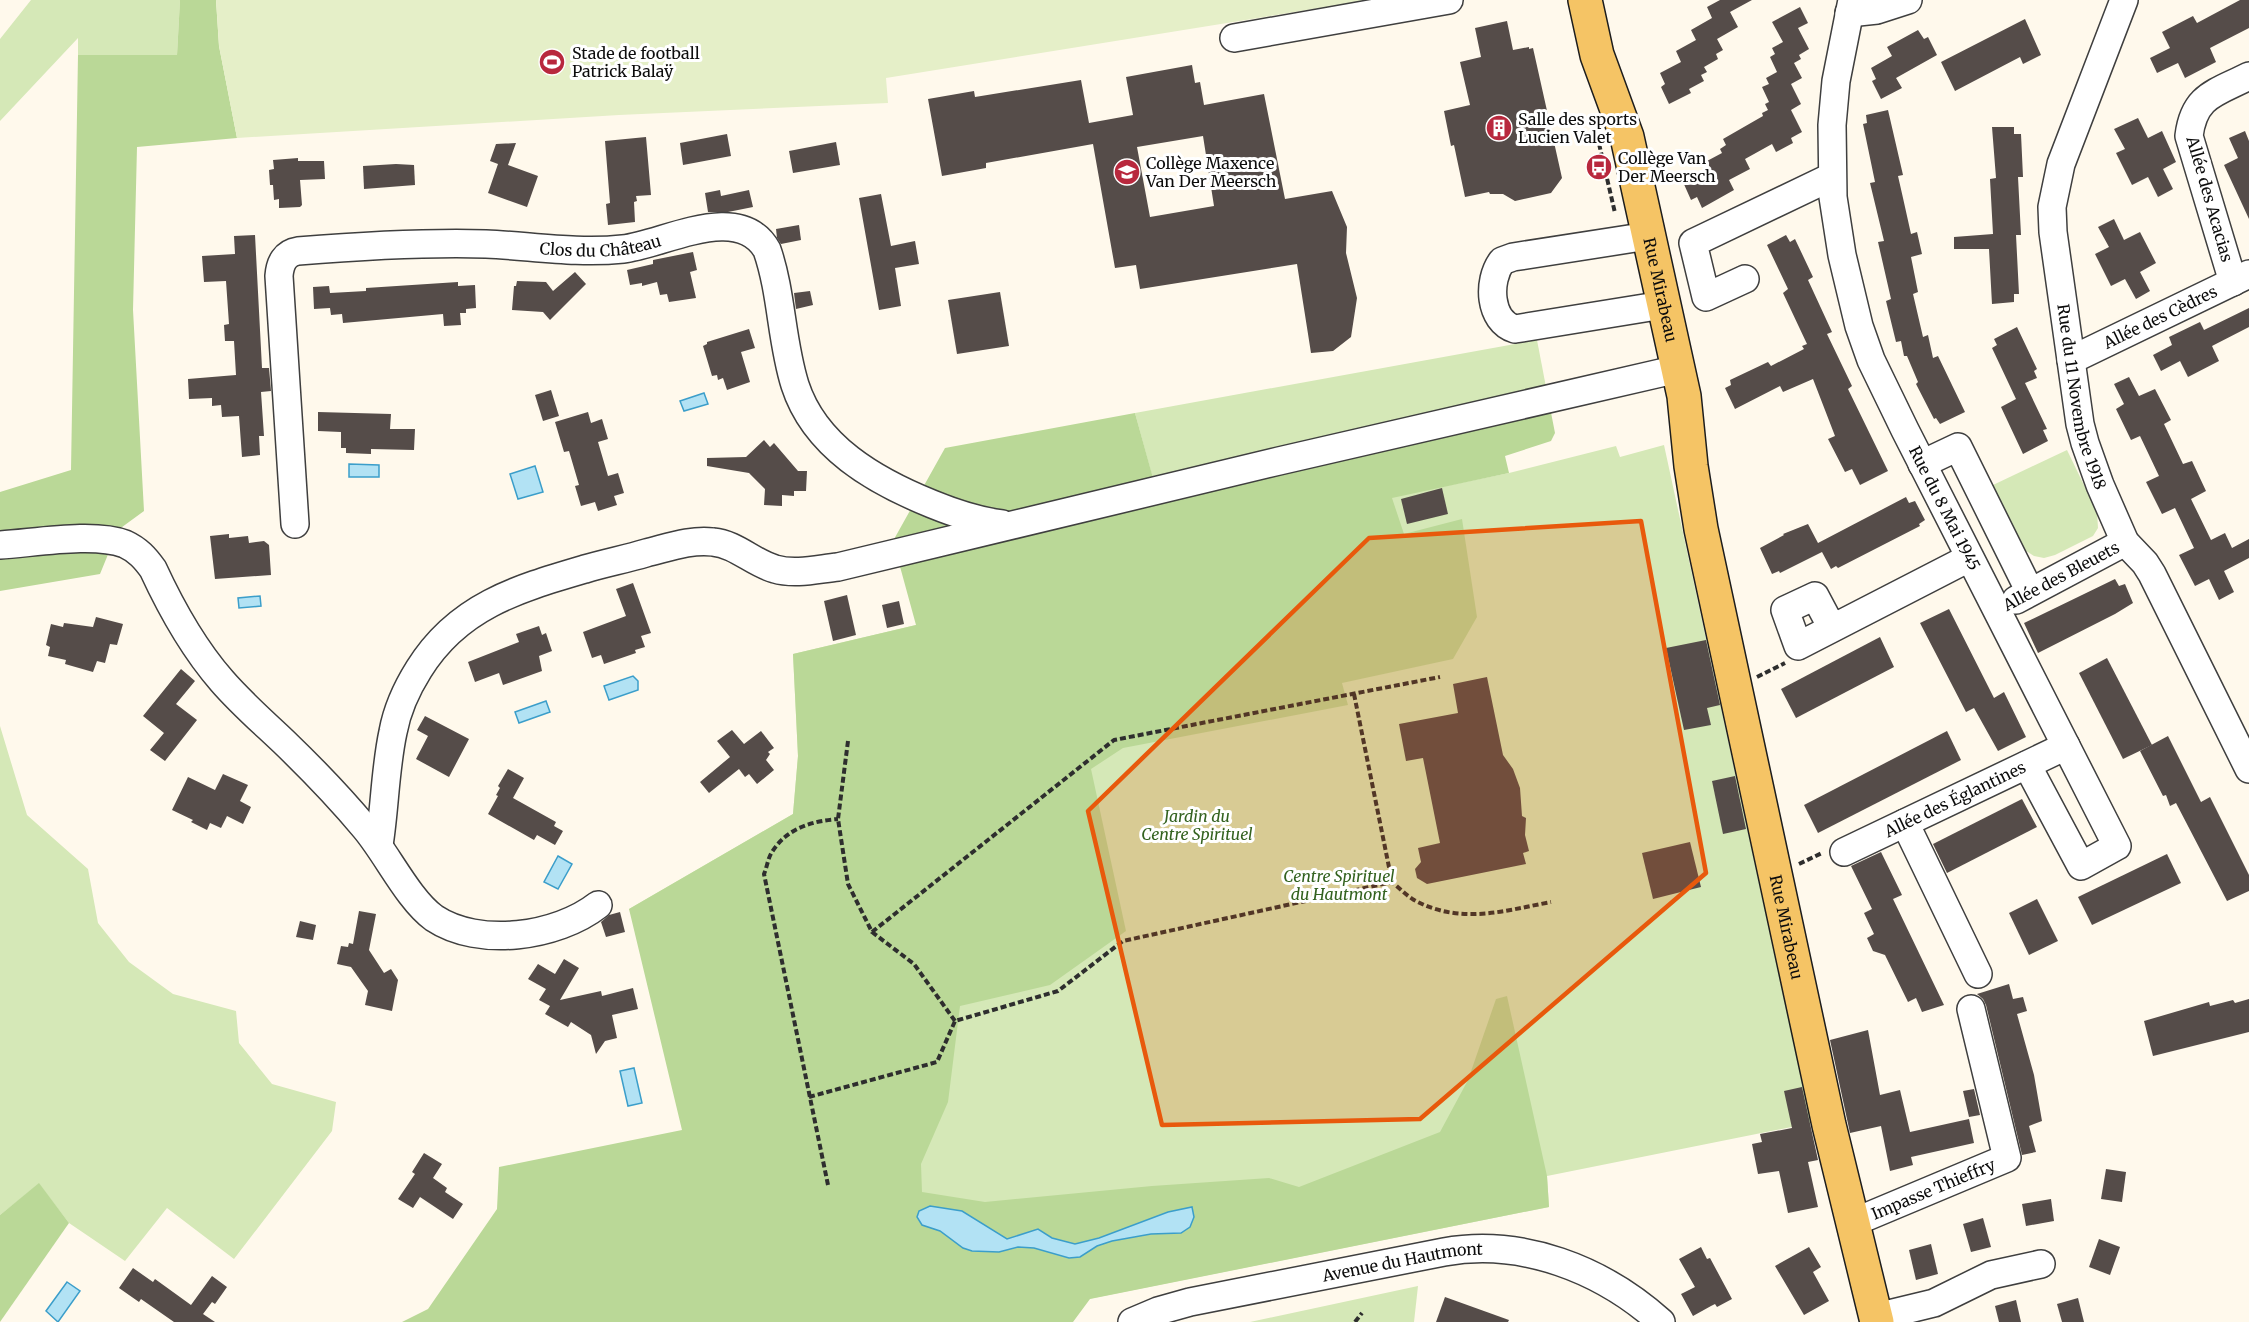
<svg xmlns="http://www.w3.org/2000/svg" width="2249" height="1322" font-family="Merriweather,serif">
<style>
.green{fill:#d5e8b7}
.forest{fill:#bad897;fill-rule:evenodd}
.pitch{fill:#e5efc8}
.water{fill:#b2e2f4;stroke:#3b9eca;stroke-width:1.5}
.building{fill:#554c49;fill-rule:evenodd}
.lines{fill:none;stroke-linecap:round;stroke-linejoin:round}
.minor-casing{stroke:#3f3f3f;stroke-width:30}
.major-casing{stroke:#1d1d1d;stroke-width:36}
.path{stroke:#2e2e2e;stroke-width:4;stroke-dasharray:6 3;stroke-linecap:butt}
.minor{stroke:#fff;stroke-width:27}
.major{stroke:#f5c465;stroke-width:33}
.marked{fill:#e8590c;fill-opacity:0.2;stroke:#e8590c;stroke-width:4.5;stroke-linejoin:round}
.labels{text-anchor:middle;stroke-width:6;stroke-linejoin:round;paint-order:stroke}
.poi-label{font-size:16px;fill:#0c0c0c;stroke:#fff;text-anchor:start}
.street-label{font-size:16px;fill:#0c0c0c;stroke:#fff}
.park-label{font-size:16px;font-style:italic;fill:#33621f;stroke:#fff}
</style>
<rect width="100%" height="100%" fill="#fff9ec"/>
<g class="green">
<polygon points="31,0 180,0 177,55 78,55 78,38 0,121 0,39"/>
<polygon points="1537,340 1546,387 1153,479 1135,413"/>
<polygon points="1664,445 1811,1123 1547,1176 1549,1207 973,1322 629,909 793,814 798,756 793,654 916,625 1392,497 1509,473 1616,446 1620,457"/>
<polygon points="2067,450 2097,512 2098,528 2093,536 2055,555 2044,558 2034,556 2023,549 1993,485"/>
<polygon points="0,726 27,815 88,869 98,923 129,962 173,994 236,1011 239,1043 272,1084 336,1102 332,1131 234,1259 167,1208 125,1261 69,1223 39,1184 0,1215"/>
<polygon points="1418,1286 1414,1322 1250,1322"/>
</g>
<g class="forest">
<polygon points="180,0 216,0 219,46 237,138 137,147 133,310 144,511 118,530 100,574 0,591 0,492 71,470 78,55 177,55"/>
<path d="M1546 387 1555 433 1551 441 1505 456 1509 473 1392 498 1404 534 1462 519 1477 617 1453 659 1342 683 1348 705 1123 748 1091 769 1126 931 1050 985 960 1006 948 1102 921 1164 922 1192 985 1202 1152 1186 1269 1178 1299 1187 1440 1132 1468 1080 1496 999 1507 996 1547 1176 1549 1207 1090 1299 1073 1322H402L428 1309 497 1209 499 1167 682 1130 629 909 793 814 798 756 793 654 916 625 893 541 945 448 1135 413 1153 478ZM1192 1207 1181 1233 1151 1234 1112 1241 1097 1246 1080 1257 1069 1258 1034 1248 1018 1247 999 1252 963 1248 940 1231 962 1211 1007 1239 1038 1230 1052 1238 1075 1244 1099 1238 1168 1212Z"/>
<polygon points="39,1183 69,1223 0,1322 0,1215"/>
</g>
<polygon class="pitch" points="216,0 1369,0 886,78 888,103 619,115 237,138 219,46"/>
<g class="water">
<polygon points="704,393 708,404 684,411 680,401"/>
<polygon points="349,464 379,465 379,477 349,477"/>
<polygon points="535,466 543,492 518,499 510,474"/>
<polygon points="260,596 261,606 239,608 238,598"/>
<polygon points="633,676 638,681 638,690 609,700 604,686"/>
<polygon points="546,701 550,712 519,723 515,712"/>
<polygon points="558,856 572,864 558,889 544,882"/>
<polygon points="634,1068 642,1103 628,1106 620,1071"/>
<polygon points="930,1206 962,1211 1007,1239 1038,1229 1052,1238 1075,1244 1099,1238 1168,1212 1192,1207 1194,1217 1190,1227 1181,1233 1151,1234 1112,1241 1097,1246 1080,1257 1069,1258 1034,1248 1018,1247 999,1252 972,1251 963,1248 940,1231 922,1225 917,1217 919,1211"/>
<polygon points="67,1282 80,1291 58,1322 46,1311"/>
</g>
<g class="building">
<polygon points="1720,0 1752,0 1730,12 1738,27 1717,39 1723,50 1716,54 1718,59 1704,67 1707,72 1701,75 1704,81 1689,89 1691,93 1669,104 1661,87 1665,84 1660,73 1681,62 1676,51 1696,40 1691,30 1712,18 1707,7"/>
<polygon points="2240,0 2249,0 2249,28 2210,48 2216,62 2185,78 2178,63 2157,73 2150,58 2170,48 2162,32 2193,16 2197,23"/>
<polygon points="1800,7 1808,23 1798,28 1809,49 1799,55 1801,59 1794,63 1802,78 1791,84 1801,104 1791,110 1802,132 1791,138 1793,143 1776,152 1772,144 1745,159 1750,169 1729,180 1734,190 1702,208 1697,197 1691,200 1683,182 1710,168 1707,161 1722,153 1720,149 1726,145 1723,139 1763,116 1762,113 1768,110 1765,104 1769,102 1762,87 1769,84 1766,78 1777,72 1770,57 1775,54 1772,48 1783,42 1772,22"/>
<polygon points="2025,19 2041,55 2023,64 2020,57 1955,91 1941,62"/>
<polygon points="1507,21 1513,50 1529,47 1529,49 1533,48 1562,178 1551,193 1515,201 1503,194 1490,194 1489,192 1465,197 1454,145 1451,146 1444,111 1470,105 1460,62 1481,57 1475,28"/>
<polygon points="1918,30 1924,39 1928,37 1937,55 1896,78 1902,88 1881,99 1872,81 1876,79 1871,68 1892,56 1887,47"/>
<path d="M1192 65 1195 83 1200 82 1204 105 1264 94 1285 199 1332 191 1347 227 1346 253 1357 298 1351 337 1333 351 1311 353 1297 264 1140 289 1136 265 1115 268 1093 144 986 163V168L942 176 928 99 974 91 975 97 1081 80 1089 123 1133 115 1126 77ZM1203 136 1214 206 1150 217 1137 147Z"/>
<polygon points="1888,110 1903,175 1898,176 1903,198 1911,234 1917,232 1922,254 1911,257 1918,292 1913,294 1923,337 1928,335 1933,358 1938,356 1965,412 1940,424 1936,418 1934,419 1916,384 1918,382 1907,356 1904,356 1901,341 1896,342 1886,301 1891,299 1878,242 1884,241 1870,183 1875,182 1863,124 1867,123 1866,115"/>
<polygon points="2138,118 2148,138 2162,131 2176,162 2163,169 2173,189 2158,197 2148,177 2132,185 2116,153 2125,149 2114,129"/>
<polygon points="1992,127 2014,127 2014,134 2021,134 2023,177 2018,177 2021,235 2016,235 2019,294 2014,294 2014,302 1992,304 1989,249 1954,249 1954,237 1993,234 1990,179 1996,178"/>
<polygon points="2245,131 2249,141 2249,219 2224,165 2238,158 2229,138"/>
<polygon points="727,134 731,156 683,165 680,143"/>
<polygon points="646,137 651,195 636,196 637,201 634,202 635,222 608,225 606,204 610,203 605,141"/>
<polygon points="836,142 840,165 793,173 789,151"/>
<polygon points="516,143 508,165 538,176 527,207 488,193 498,164 490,161 496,144"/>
<polygon points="298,158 298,161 324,161 325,179 300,180 302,205 300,207 279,208 279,199 274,200 273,185 270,185 269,170 274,169 273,160"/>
<polygon points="396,164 414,165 415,185 364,189 363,166"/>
<polygon points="720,190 721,196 749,190 753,207 728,212 708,212 705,193"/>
<polygon points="881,194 891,246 915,241 919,264 895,268 901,306 879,310 859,198"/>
<polygon points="2114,219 2124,240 2140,232 2156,263 2140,272 2150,291 2136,299 2125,279 2111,286 2095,254 2109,247 2098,227"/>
<polygon points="799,225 801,240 781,244 777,238 776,229"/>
<polygon points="255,235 262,368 269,368 271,391 261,392 264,436 259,436 260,455 242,457 239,416 222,417 221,405 212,406 212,398 189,399 188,379 236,375 234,341 225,341 224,325 229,324 226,281 204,282 202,256 235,254 234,236"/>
<polygon points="1786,235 1790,242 1795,239 1813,277 1808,280 1832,332 1827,334 1852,386 1848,389 1888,471 1860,485 1852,469 1845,472 1828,439 1835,436 1813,379 1783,392 1780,386 1735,409 1725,388 1731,385 1730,380 1768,362 1771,366 1804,349 1802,346 1807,344 1783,293 1788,289 1767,245"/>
<polygon points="693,252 697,270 690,272 696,298 669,302 667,294 660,295 657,282 642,286 642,283 630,285 627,270 653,264 653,260"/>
<polygon points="575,272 586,284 550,320 543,312 512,310 514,286 516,286 517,281 546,282 553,291"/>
<polygon points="458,282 458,286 475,285 476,308 466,309 466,313 460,313 461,325 444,326 443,314 343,323 342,314 331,315 330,308 314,309 313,287 329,286 330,293 366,291 366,288"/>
<polygon points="810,291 813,305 796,309 794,293"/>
<polygon points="1000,292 1009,346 957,354 948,300"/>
<polygon points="2249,308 2249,327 2212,346 2219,361 2188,377 2180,361 2161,371 2153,355 2172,345 2169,337 2200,322 2204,330"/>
<polygon points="2017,327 2037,369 2034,371 2037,378 2025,383 2047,429 2043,430 2048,441 2023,454 2001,407 2016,399 1992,348 1997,345 1994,339"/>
<polygon points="749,329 755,348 741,352 750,382 727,390 723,378 718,380 717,375 712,376 703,346 707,344 707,342"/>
<polygon points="2129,377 2139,396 2155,389 2171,420 2164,424 2183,464 2192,461 2206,491 2191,499 2211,540 2225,533 2232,548 2249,539 2249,558 2224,571 2234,592 2219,600 2209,579 2195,586 2179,555 2194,548 2175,508 2162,514 2146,482 2159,476 2140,436 2131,440 2116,409 2124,404 2114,384"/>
<polygon points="551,390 559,416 543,421 535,395"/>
<polygon points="318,412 391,414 390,429 415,429 414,450 371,449 371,454 346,453 346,448 341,448 341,432 318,431"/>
<polygon points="588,412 591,423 602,419 608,439 598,442 608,476 618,473 624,493 614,496 617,505 598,511 595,502 581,506 575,486 579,485 569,451 564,452 555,422"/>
<polygon points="764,440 770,447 774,443 798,471 807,471 806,491 794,491 794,496 782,495 782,506 764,505 765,489 749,473 707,466 707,458 746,457"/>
<polygon points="1442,488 1448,514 1407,524 1401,499"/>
<polygon points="1906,497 1909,503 1915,501 1925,520 1919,524 1920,526 1838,568 1836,566 1831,569 1822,552 1780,573 1779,571 1772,574 1760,548 1784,535 1783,534 1808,524 1818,543"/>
<polygon points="229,534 229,538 248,536 249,543 264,541 269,545 271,575 215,579 210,536"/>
<polygon points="2115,579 2119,586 2125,584 2133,603 2115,614 2038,653 2024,623"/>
<polygon points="633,583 651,633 641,636 645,647 635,650 636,653 604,664 601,655 592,658 583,632 626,616 616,589"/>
<polygon points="847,595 856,635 833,641 824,601"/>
<polygon points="899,601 904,624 887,628 882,605"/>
<polygon points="1949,609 1994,698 2004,692 2026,737 1998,751 1974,708 1966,712 1920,623"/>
<polygon points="96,617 123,624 117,645 110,644 105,663 97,661 93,672 65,664 66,660 48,656 50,647 46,645 51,624 63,627 64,623 93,627"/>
<polygon points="539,626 542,635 546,633 552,651 539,656 542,671 503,685 499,673 475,682 468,662 519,642 516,634"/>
<polygon points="1880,637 1894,667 1796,718 1781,689"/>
<polygon points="1706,640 1720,705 1707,708 1711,725 1684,730 1666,648"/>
<polygon points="2107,658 2152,745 2123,759 2079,673"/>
<polygon points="181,669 195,681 176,704 197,720 165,761 150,750 164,733 143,716"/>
<polygon points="1487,677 1503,755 1513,769 1520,788 1522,816 1526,818 1525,835 1529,851 1523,853 1526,864 1427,884 1417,878 1415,869 1421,862 1418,848 1440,843 1423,758 1406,761 1399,724 1458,713 1453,684"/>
<polygon points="425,716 469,739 449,777 416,759 428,736 417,730"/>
<polygon points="732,730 744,744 761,731 774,748 768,752 770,754 766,760 774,770 757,784 749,774 745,777 739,769 709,793 700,782 730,757 717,741"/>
<polygon points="1947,731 1961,760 1818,833 1804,805"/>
<polygon points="2168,736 2201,802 2210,797 2249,875 2249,891 2227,901 2176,803 2170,806 2166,795 2163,796 2140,751"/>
<polygon points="508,769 524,778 513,798 556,822 554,826 563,831 555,845 537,835 534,840 488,814 498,796 496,795 500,788 498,786"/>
<polygon points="223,774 248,785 240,801 251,807 243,824 227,816 221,828 210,823 207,830 191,822 193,820 172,810 188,777 215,790"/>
<polygon points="1735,776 1746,829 1723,834 1712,781"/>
<polygon points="2022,799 2037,827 1947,873 1933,844"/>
<polygon points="1690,842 1701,887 1653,899 1642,853"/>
<polygon points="1881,852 1902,895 1893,899 1944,1005 1922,1012 1916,998 1908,1002 1885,955 1873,951 1867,938 1874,934 1864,913 1872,909 1851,866"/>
<polygon points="2167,854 2181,883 2092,925 2078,897"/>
<polygon points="2037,899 2058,941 2029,955 2009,913"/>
<polygon points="359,911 376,914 369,950 384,973 391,969 398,980 392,1011 365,1005 368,991 351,967 337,964 341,946 348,947 349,943 353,944"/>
<polygon points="620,912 625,932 606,937 601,922 609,915"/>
<polygon points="300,921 316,925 313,940 296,937"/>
<polygon points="564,959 579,968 560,1000 601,991 602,996 633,988 638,1009 612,1015 617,1038 605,1041 596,1054 591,1035 571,1022 568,1027 545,1014 550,1006 539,1000 546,989 528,979 538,964 555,974"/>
<polygon points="2009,984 2013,999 2023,997 2027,1011 2017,1014 2034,1075 2042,1121 2029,1126 2036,1152 2022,1155 1986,1005 1983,999 1977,994"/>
<polygon points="2249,999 2249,1032 2153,1056 2144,1021 2209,1002 2210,1006 2233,1000 2235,1003"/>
<polygon points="1868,1030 1880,1095 1900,1090 1910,1132 1969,1119 1974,1143 1911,1157 1913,1165 1890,1171 1881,1126 1850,1133 1830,1040"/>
<polygon points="1802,1087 1818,1160 1808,1162 1818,1207 1788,1213 1779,1171 1758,1174 1752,1144 1762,1142 1760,1134 1792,1128 1784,1091"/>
<polygon points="1974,1089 1980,1115 1969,1117 1963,1091"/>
<polygon points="424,1153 442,1164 433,1178 447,1188 445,1192 463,1204 453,1219 420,1197 413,1208 398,1199 415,1174 412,1172"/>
<polygon points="2106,1169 2126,1172 2122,1202 2101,1199"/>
<polygon points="2051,1199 2054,1221 2026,1226 2022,1204"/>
<polygon points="1983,1218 1991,1247 1971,1252 1963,1224"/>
<polygon points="2099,1239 2120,1247 2110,1275 2089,1267"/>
<polygon points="1931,1244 1938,1274 1916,1280 1909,1250"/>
<polygon points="1701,1247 1707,1259 1710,1258 1732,1299 1717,1307 1715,1304 1711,1306 1693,1316 1681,1294 1695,1287 1679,1259"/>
<polygon points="1809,1247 1821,1267 1813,1272 1829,1301 1804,1315 1775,1266"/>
<polygon points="133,1268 153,1282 155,1279 191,1305 212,1276 227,1287 215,1304 212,1302 203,1314 215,1322 174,1322 141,1299 139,1302 119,1288"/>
<polygon points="1445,1297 1509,1320 1508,1322 1436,1322"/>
<polygon points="2078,1298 2084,1322 2062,1322 2057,1304"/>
<polygon points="2016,1300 2021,1322 1999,1322 1995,1306"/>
</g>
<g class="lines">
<defs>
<g id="minor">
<path id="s1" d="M1852 0 1836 81 1832 125 1833 197 1842 255 1859 326 1871 360 1905 430 2117 846 2081 866 2027 765"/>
<path id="s2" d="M2124 0 2061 164 2052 207 2053 232 2080 424 2085 443 2100 485 2125 542 2145 563 2152 574 2249 769"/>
<polyline points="1849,13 1877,10 1908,0"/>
<polyline points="1234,38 1449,0"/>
<path d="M1648 236 1513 257 1502 261C1487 281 1489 321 1515 329L1663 305"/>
<polyline points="1745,279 1706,297 1693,243 1831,177"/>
<path d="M2233 282 2189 136C2194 95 2216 93 2249 76"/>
<path id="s3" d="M2071 360 2249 274"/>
<polyline points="1922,464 1958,447 2030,592"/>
<path id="s4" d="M295 524 279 276C280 263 285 253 298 251 361 246 423 242 486 244 531 246 578 254 623 249 665 244 739 201 767 250 782 293 781 341 795 385 815 447 875 481 932 504 954 513 978 521 1002 524"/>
<path d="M0 545C34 543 94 532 125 544 138 550 145 558 153 569 171 608 194 649 222 681 241 703 263 722 284 742 312 769 340 798 365 828 387 854 408 899 434 918 479 948 557 937 598 905"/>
<polyline points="2016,600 2125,542"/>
<polyline points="1832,628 1815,596 1785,610 1798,646 1969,558"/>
<polyline points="1905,823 1978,974"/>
<path d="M379 845C385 807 385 769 393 732 397 710 407 688 419 669 458 606 517 589 585 569 605 563 626 559 646 553 667 548 691 539 713 542 736 544 753 563 775 569 795 575 818 569 838 567L1279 461 1678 369"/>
<path id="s5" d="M1844 852 2066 746"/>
<path id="s6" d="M1852 1223 2007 1158 1971 1009"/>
<polyline points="1876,1317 1934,1303 1991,1275 2041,1264"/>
<path id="s7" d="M1132 1322 1158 1311 1190 1302 1444 1252C1522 1238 1602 1269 1661 1322"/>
</g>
<g id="major">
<path id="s8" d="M1585 0 1597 55 1627 137 1684 396 1691 466 1701 529 1829 1125 1877 1322"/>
</g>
</defs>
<use href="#minor" class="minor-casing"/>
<use href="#major" class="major-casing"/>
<g class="path">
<polyline points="1597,135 1615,213"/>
<polyline points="1757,677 1785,663"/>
<path d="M1354 694 1392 882C1399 888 1406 895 1414 900 1460 925 1503 911 1551 902"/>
<polyline points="848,741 838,819 848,884 872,932 914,964 955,1021"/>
<polyline points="1799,864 1822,853"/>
<polyline points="872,932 1114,740 1440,677"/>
<polyline points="809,1097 937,1062 955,1021 1058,991 1123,941 1392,882"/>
<path d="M828 1185 764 874C767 867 768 858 772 852 787 828 812 821 838 819"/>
<polyline points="1355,1322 1362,1313"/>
</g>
<use href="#minor" class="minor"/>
<use href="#major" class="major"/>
</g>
<path class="marked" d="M1641 521 1706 873 1420 1119 1162 1125 1088 811 1369 538Z"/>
<defs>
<symbol id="stadium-disc" viewBox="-11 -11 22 22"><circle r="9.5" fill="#b8283d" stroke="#fff"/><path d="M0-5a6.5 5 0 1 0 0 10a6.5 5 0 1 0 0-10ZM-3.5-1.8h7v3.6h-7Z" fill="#fff"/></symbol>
<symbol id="building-disc" viewBox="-11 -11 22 22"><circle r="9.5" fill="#b8283d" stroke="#fff"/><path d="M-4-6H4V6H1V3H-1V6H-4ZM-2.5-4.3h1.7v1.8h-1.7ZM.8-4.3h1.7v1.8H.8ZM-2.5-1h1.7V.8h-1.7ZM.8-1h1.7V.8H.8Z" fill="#fff"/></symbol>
<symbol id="bus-disc" viewBox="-11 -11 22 22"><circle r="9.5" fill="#b8283d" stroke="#fff"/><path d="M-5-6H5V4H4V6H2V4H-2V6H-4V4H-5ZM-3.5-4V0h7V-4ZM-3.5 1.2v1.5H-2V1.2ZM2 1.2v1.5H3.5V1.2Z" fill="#fff"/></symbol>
<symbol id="school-disc" viewBox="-11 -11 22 22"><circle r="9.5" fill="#b8283d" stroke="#fff"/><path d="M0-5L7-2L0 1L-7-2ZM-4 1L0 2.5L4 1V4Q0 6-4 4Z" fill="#fff"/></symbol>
</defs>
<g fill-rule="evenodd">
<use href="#stadium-disc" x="537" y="47" width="30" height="30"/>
<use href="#building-disc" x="1484" y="113" width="30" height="30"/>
<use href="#bus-disc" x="1584" y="152" width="30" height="30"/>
<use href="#school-disc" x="1112" y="157" width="30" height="30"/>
</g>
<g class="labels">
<g class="poi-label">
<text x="572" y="59">Stade de football<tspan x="572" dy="18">Patrick Balaÿ</tspan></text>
<text x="1518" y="125">Salle des sports<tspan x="1518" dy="18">Lucien Valet</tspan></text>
<text x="1618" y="164">Collège Van<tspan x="1618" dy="18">Der Meersch</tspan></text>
<text x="1146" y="169">Collège Maxence<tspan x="1146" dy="18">Van Der Meersch</tspan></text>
</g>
<g class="street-label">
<text transform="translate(2210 199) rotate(74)" y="6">Allée des Acacias</text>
<text dy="6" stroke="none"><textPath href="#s4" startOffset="586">Clos du Château</textPath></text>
<text dy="6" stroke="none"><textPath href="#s8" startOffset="300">Rue Mirabeau</textPath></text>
<text dy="6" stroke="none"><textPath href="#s3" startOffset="99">Allée des Cèdres</textPath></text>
<text dy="6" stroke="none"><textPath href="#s2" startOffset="412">Rue du 11 Novembre 1918</textPath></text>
<text dy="6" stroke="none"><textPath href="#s1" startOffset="532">Rue du 8 Mai 1945</textPath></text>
<text transform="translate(2061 576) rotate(-28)" y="6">Allée des Bleuets</text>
<text dy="6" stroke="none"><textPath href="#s5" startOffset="123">Allée des Églantines</textPath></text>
<text dy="6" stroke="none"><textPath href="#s8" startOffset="950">Rue Mirabeau</textPath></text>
<text dy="6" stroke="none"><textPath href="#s6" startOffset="88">Impasse Thieffry</textPath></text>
<text dy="6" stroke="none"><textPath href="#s7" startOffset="278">Avenue du Hautmont</textPath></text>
</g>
<g class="park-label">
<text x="1197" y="822">Jardin du<tspan x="1197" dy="18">Centre Spirituel</tspan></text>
<text x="1339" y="882">Centre Spirituel<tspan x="1339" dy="18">du Hautmont</tspan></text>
</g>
</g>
</svg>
